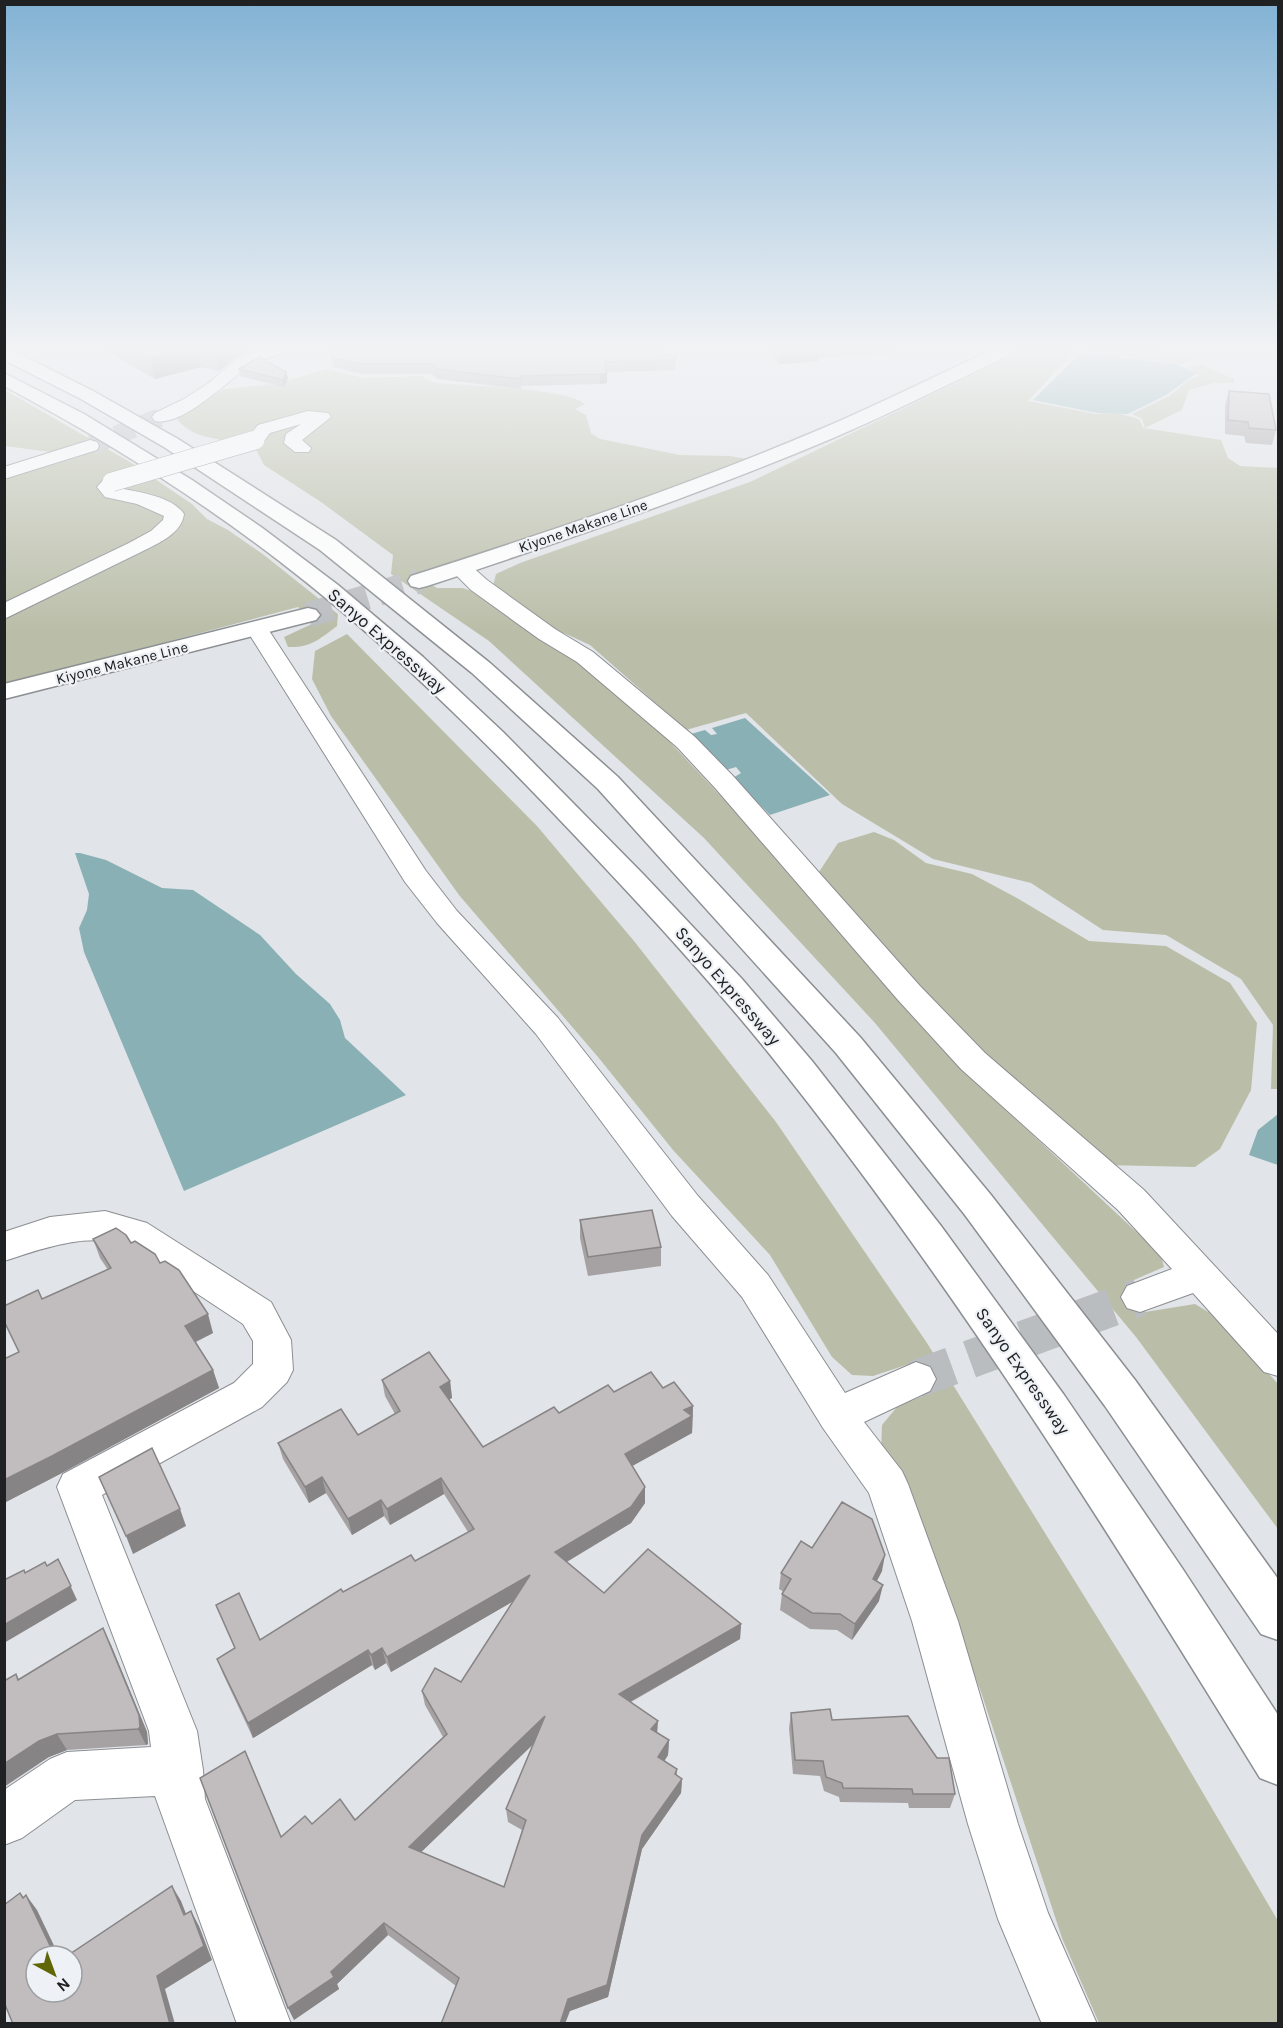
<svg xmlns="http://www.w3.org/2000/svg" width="1283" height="2028" font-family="Karla,sans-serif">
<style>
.green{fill:#babea8}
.water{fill:#89b0b5}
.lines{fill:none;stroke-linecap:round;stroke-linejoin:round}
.minor-tunnel-far1{stroke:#babdc0;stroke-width:19;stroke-dasharray:19 9;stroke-linecap:butt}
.minor-tunnel{stroke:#babdc0;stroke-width:38;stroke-dasharray:38 19;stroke-linecap:butt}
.secondary-tunnel{stroke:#babdc0;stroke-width:25;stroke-dasharray:25 12;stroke-linecap:butt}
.minor-casing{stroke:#8b8e92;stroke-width:2}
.secondary-casing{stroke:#8b8e92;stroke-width:3}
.motorway-casing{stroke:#8b8e92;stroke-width:3}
.minor{fill:#fff;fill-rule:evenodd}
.secondary{fill:#fff;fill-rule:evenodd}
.motorway{fill:#fff;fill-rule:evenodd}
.minor-bridge-casing{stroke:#8b8e92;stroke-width:20;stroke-linecap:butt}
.minor-bridge{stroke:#fff;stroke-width:19}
.wall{fill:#a6a2a3;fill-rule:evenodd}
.shaded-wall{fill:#878485}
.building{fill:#c1bcbe;stroke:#878485;stroke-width:1.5;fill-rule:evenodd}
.labels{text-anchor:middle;stroke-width:4.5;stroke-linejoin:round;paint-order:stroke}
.far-street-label{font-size:15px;fill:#202122;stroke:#eef1f5}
.street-label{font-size:18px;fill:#202122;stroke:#eef1f5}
</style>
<rect width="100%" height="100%" fill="#e1e4e8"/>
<g class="green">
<polygon points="1027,349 1069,349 1071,355 1028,401 1096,414 1117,413 1139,419 1143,428 1221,440 1228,458 1240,466 1278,468 1278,1089 1271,1089 1273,1025 1241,979 1166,935 1103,930 1031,883 933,859 842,804 746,713 686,730 590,645 540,622 493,586 496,574 520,563 750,482"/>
<polygon points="1072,349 1149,349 1195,358 1182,364"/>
<polygon points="1200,364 1234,379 1234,383 1213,383 1189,390 1182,410 1145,428 1142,419 1132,414 1169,396 1189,380 1200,375 1189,368"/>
<path d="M327 369 363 378 421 376 434 383C463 385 568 388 585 404L575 409 586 415 591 433 600 439 680 455 730 456 747 459 521 542 417 576 437 588H463L482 595 533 635 583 665 670 742 774 853 921 1026 1004 1108 1161 1255 1164 1267 1127 1283 1145 1312 1195 1304 1220 1319 1278 1384V1529L1136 1337 875 1023 704 838 489 641 391 574 393 555 321 502 264 465 257 451C249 448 242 445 234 443 213 437 192 438 177 419L224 389 276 384Z"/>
<path d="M5 390 130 462 192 504 207 519 228 530 264 555 338 614 337 626C320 639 310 648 288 647L284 637 314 623 298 607 5 685V478L51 452 5 446Z"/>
<polygon points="347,634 537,826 634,941 776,1122 927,1343 1145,1694 1278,1921 1278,2023 1099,2023 1062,1938 982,1695 917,1521 881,1452 882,1425 897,1407 932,1392 912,1363 873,1376 852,1375 832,1357 770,1255 673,1150 598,1057 459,895 331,716 312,679 315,651"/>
<polygon points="874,832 894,840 926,863 972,874 1017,898 1089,941 1166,946 1230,983 1257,1023 1251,1090 1220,1149 1195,1167 1103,1165 958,1037 817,875 838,843"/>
</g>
<g class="water">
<polygon points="1082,352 1176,364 1197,373 1166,395 1128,414 1097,413 1033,400"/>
<polygon points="745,718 830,795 770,815 733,778 741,773 736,767 726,770 691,734 705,730 711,735 717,734 712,728"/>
<polygon points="75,853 80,853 106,860 162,888 193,890 260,935 296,974 330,1004 340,1020 345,1038 406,1095 184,1191 84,952 79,928 87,910 89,894"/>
<polygon points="1278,1114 1278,1165 1249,1155 1258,1130"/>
</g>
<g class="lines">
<polyline class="minor-tunnel-far1" points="90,446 161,417"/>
<polyline class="minor-tunnel" points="916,1379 1140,1297"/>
<polyline class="secondary-tunnel" points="308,615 419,581"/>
<defs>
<g id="minor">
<path d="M265 349H288L286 352C274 357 257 360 246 368 226 383 181 427 155 421L152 417 155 413 184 399 210 382 236 359Z"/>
<polygon points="308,411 328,413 331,417 302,440 311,448 309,452 295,452 284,443 286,434 301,424 270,433 262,444 248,444 246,440 258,425"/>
<polygon points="90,440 97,442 99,446 97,450 4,479 4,467"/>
<path d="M112 476 119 478 122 482 119 488C138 492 172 496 184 514 182 533 159 543 143 551L4 619V603L129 543 151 531 163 520 164 516 137 504 105 497 97 487 105 478Z"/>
<polygon points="460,562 468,563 487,580 555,629 593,652 695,737 734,777 920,986 985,1053 1144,1190 1278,1334 1278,1376 1264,1372 1193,1293 1140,1312 1127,1308 1121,1297 1127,1286 1172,1269 1118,1210 961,1069 898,1000 716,789 677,747 577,662 539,639 471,590 449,568 452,563"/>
<polygon points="257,622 265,624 268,629 426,871 457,911 558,1018 698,1196 768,1275 845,1393 916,1362 930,1367 936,1379 930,1391 864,1422 902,1471 908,1484 958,1621 1018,1824 1048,1913 1097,2024 1042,2024 998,1919 968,1824 912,1621 869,1493 823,1428 742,1297 672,1216 536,1034 437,923 405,882 246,629 249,624"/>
<path d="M105 1211 147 1223 271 1302 291 1340 293 1370 287 1382 262 1407 102 1495 197 1731 203 1770 205 1799 291 2024H237L155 1796 75 1800 22 1838 4 1845V1790L50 1759 67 1752 151 1747 149 1731 57 1487 63 1474 234 1383 253 1364V1341L243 1324 122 1244C83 1233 42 1249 4 1261V1232L50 1217Z"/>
</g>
<g id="secondary">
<path d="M994 349H1017L1014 353C954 381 894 412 833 438 700 494 564 541 427 586L419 588 411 586 408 581 411 576C549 532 687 486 821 429 880 404 937 375 994 349Z"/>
<polygon points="308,608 316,610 320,615 316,620 4,699 4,684"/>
</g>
<g id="motorway">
<polygon points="4,349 10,349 93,391 178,439 336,540 490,663 618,777 860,1037 991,1195 1135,1380 1278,1579 1278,1640 1261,1634 1105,1406 965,1215 836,1053 598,789 472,673 320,550 164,447 81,399 4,360"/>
<path d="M4 373 84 414 192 480 261 527 338 585 423 657 503 732 644 875 742 979 812 1061 941 1226 1064 1395 1182 1568 1278 1715V1785L1260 1778C1107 1529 951 1280 768 1052 708 978 643 908 578 839 484 739 386 643 278 560 192 494 100 437 4 386Z"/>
</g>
</defs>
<use href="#minor" class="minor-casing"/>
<use href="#secondary" class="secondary-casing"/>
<use href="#motorway" class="motorway-casing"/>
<use href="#minor" class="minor"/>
<use href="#secondary" class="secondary"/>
<use href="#motorway" class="motorway"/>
<defs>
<polyline id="minor-bridge" points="112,482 255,440"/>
</defs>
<use href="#minor-bridge" class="minor-bridge-casing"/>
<use href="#minor-bridge" class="minor-bridge"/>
</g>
<g class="wall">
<polygon points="103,349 242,349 243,354 235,357 219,371 201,367 155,379"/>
<polygon points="767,349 892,349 892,354 819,358 819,361 779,364"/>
<polygon points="676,357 675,370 607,372 607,383 600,384 521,386 521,389 438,379 431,374 363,374 333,367 332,358"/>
<polygon points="239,369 286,372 288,378 284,387 240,376"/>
<polygon points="1229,391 1276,430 1272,445 1246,443 1244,436 1225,434 1225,405"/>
<polygon points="580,1220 661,1247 661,1266 588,1276 580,1238"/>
<polygon points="93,1239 131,1243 160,1263 213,1333 196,1342 213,1370 219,1388 60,1474 4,1503 4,1359 19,1352 42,1299 108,1270 100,1258"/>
<path d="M382 1380 450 1381 452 1398 449 1399 483 1447 559 1413 614 1392 663 1388 693 1406 692 1433 632 1466 645 1487V1503L631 1523 567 1562 604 1593 741 1624 740 1639 631 1702 657 1733 669 1740 668 1755 664 1761 677 1769V1776L682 1779 681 1793 642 1849 608 1997 570 2011 456 1986 388 1935 337 1984 339 1989 294 2020 281 1837 312 1824 355 1820 443 1737 425 1705 422 1691 461 1682 513 1601 391 1672 386 1663 375 1670 372 1665 253 1738 223 1674 217 1659 235 1648 216 1605 260 1640 343 1592 415 1561 468 1532 444 1494 390 1525 384 1516 352 1535 326 1493 309 1503 283 1459 278 1443 358 1435 395 1414 385 1396ZM534 1743 506 1809 508 1822 522 1830 504 1887 421 1852Z"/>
<polygon points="882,1571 877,1581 879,1601 852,1640 837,1630 810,1629 780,1610 782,1594 784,1592 779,1589 781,1573"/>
<polygon points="103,1628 111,1645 147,1732 148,1744 146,1745 67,1750 49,1757 16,1674 19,1679"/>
<polygon points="791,1713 832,1720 955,1794 950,1808 909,1808 908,1803 840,1802 839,1797 824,1791 820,1776 793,1774 789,1728"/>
</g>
<g class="shaded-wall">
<polygon points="188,349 198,349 201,367 155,379 150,358"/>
<polygon points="218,349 242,349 243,354 235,357 219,371 216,351"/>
<polygon points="779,349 820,349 819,361 779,364"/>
<polygon points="286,372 288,378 284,387 283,380"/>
<polygon points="607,373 607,383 600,384 600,374"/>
<polygon points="208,1314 213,1333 191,1344 185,1326"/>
<polygon points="213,1370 219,1388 60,1474 4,1503 4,1480"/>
<polygon points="450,1381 452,1398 442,1403 440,1387"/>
<polygon points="693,1406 692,1433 625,1470 625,1454 684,1410"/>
<polygon points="322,1477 326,1493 309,1503 305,1487"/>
<polygon points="441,1478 444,1494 390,1525 387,1509"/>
<polygon points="645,1487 645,1503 631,1523 556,1568 555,1552"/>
<polygon points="381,1500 384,1516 352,1535 348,1519"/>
<polygon points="180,1509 186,1526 133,1554 126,1536"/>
<polygon points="885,1555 882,1571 869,1595 873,1579"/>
<polygon points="58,1559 77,1600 4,1643 4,1625"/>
<polygon points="530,1575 531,1591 391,1672 387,1657"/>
<polygon points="883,1585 879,1601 852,1640 855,1624"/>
<polygon points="741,1624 740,1639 619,1708 619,1694"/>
<polygon points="103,1628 111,1645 147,1732 148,1744 146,1745 138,1729"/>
<polygon points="382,1648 386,1663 375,1670 371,1655"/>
<polygon points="368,1650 372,1665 253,1738 248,1723"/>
<polygon points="545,1716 547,1731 413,1860 409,1847"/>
<polygon points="658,1721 657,1736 651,1729"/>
<polygon points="57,1734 67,1750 49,1757 4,1787 4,1764 39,1741"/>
<polygon points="669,1740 668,1755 658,1771 658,1757"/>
<polygon points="682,1779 681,1793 642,1849 608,1997 570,2011 565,2024 560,2024 568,1999 642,1835"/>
<polygon points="172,1886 181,1901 192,1929 184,1915"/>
<polygon points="26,1895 37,1910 59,1956 55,1956"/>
<polygon points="191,1911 199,1926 212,1960 165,1989 175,2024 170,2024 157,1976"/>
<polygon points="384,1923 388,1935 337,1984 339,1989 294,2020 288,2008 331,1972"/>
</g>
<g class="building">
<polygon points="133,349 188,349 150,358"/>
<polygon points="207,349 218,349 216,351"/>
<polygon points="333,349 652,349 676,357 675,360 605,362 607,373 600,374 521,376 521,379 437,369 430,364 362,364 332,358"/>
<polygon points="259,357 286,372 283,380 239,369"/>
<polygon points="1229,391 1269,394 1276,430 1249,428 1248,422 1228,420"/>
<polygon points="652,1210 661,1247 588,1257 580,1220"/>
<polygon points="116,1228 126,1235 131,1243 135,1241 155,1254 160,1263 165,1261 179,1270 208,1314 185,1326 213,1370 52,1456 4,1480 4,1359 19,1352 4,1321 4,1306 38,1290 42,1299 111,1268 93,1239"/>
<path d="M429 1352 450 1381 440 1387 483 1447 554 1407 559 1413 608 1385 614 1392 651 1372 663 1388 674 1382 693 1406 684 1410 692 1416 625 1454 645 1487 631 1507 555 1552 604 1593 648 1549 741 1624 619 1694 658 1721 651 1729 669 1740 658 1757 677 1769 675 1774 682 1779 642 1835 607 1985 568 1999 560 2024H441L459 1978 384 1923 331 1972 334 1977 288 2008 200 1778 245 1751 281 1837 305 1816 312 1824 340 1799 355 1820 447 1734 422 1691 435 1668 461 1682 530 1575 387 1657 382 1648 371 1655 368 1650 248 1723 217 1659 235 1648 216 1605 239 1593 260 1640 341 1589 343 1592 411 1555 415 1561 474 1529 441 1478 387 1509 381 1500 348 1519 322 1477 305 1487 278 1443 341 1409 358 1435 400 1411 382 1380ZM545 1716 506 1809 526 1820 504 1887 409 1847Z"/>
<polygon points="152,1448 180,1509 126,1536 99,1477"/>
<polygon points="842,1502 872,1519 885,1555 873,1579 883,1585 855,1624 840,1614 812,1613 782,1594 791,1579 781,1573 801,1541 812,1548"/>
<polygon points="58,1559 71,1586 4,1625 4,1580 24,1570 25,1573 45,1562 47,1566"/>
<polygon points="103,1628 139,1715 140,1727 138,1729 57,1734 39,1741 4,1764 4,1681 16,1674 18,1680"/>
<polygon points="830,1709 832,1720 908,1716 937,1758 949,1758 955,1794 913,1794 912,1789 843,1788 842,1783 826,1777 823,1761 795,1760 791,1713"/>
<polygon points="172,1886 184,1915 191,1911 204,1946 157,1976 170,2024 13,2024 4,2002 4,1905 20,1893 23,1898 26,1895 55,1956 36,1956 36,1992 72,1992 72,1956 67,1956"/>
</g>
<linearGradient id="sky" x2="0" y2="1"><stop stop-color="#82b2d4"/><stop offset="0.55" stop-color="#f2f3f5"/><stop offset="1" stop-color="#f2f3f5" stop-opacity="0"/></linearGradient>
<rect width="1283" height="633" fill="url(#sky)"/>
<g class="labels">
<g class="far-street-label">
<text transform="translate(583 526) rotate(-19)" y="5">Kiyone Makane Line</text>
<text transform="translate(122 663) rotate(-14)" y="5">Kiyone Makane Line</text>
</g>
<g class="street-label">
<text transform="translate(387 641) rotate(41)" y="6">Sanyo Expressway</text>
<text transform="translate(728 986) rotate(49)" y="6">Sanyo Expressway</text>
<text transform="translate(1023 1371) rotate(55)" y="6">Sanyo Expressway</text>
</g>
</g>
<rect width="1283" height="2028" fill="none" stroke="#202122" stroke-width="12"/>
<g transform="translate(54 1974) rotate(139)"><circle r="28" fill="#eef1f5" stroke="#9c9ea1" stroke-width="1.5"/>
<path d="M0-4.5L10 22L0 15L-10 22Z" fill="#616707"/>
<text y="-9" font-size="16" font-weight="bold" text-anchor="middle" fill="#202122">N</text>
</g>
</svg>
